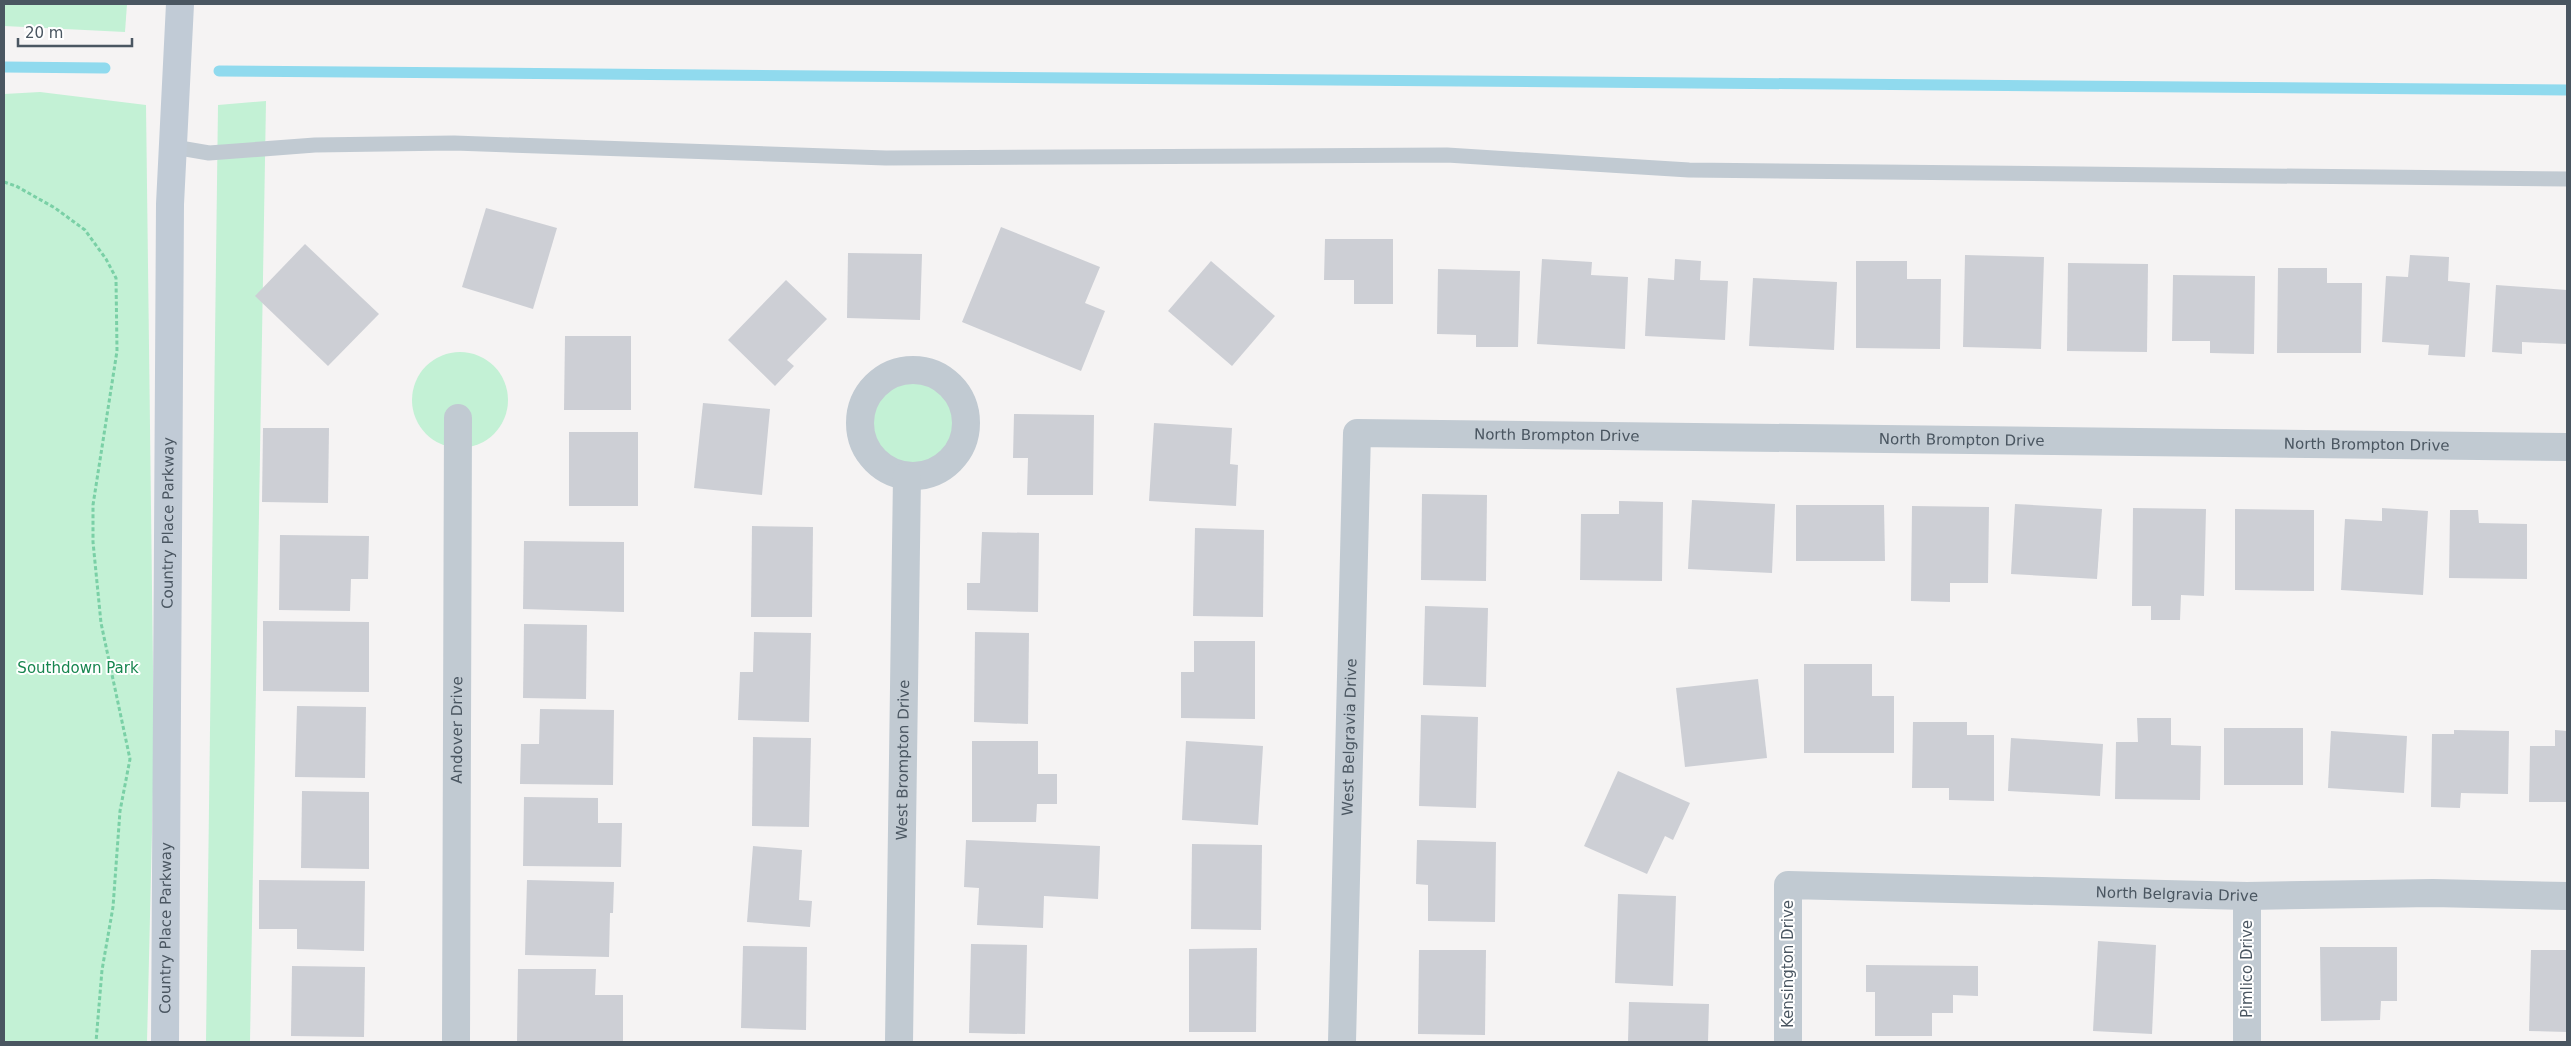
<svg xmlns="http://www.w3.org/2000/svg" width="2571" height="1046" font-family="'DejaVu Sans',sans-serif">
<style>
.green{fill:#c3f1d5}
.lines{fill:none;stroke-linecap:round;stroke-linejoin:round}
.stream{stroke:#90daee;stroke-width:11}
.building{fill:#cdcfd5}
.path{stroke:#7ad0a6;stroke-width:3;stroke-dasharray:4 2.5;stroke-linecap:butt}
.lane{stroke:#c1cad2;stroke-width:15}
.street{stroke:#c1cad2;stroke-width:28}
.secondary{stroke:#c1cbd6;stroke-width:28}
.labels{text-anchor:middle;stroke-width:4;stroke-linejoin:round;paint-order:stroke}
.street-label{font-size:15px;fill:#4a5661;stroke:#fff}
.park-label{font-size:15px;fill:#17864f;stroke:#fff}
</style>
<rect width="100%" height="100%" fill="#f5f3f3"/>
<g class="green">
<polygon points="4,4 127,4 125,32 4,26"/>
<polygon points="40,92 146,105 154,748 147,1042 4,1042 4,94"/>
<polygon points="266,101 250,1042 206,1042 218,105"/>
<circle cx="460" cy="400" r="48"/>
<circle cx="910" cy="422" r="48"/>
</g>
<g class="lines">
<g class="stream">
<polyline points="4,67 105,68"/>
<polyline points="219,71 2567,90"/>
</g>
</g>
<g class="building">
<polygon points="486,208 557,228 533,309 462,287"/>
<polygon points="1001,227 1100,267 1085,303 1105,311 1081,371 962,322"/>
<polygon points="1325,239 1393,239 1393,304 1354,304 1354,280 1324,280"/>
<polygon points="305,244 379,314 328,366 255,296"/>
<polygon points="848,253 922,254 920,320 847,318"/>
<polygon points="1965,255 2044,257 2041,349 1963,347"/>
<polygon points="2410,255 2449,257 2448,281 2470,283 2465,357 2428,355 2429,345 2382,342 2386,276 2408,277"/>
<polygon points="1542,259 1592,262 1591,275 1628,277 1625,349 1537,344"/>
<polygon points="1675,259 1701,261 1700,280 1728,281 1725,340 1645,336 1648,278 1674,280"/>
<polygon points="1211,261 1275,316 1232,366 1168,311"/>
<polygon points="1856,261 1907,261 1907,279 1941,279 1940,349 1856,348"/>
<polygon points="2068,263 2148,264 2147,352 2067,351"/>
<polygon points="2278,268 2327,268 2327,283 2362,283 2361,353 2277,353"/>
<polygon points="1438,269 1520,271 1518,347 1476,347 1476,335 1437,334"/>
<polygon points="2173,275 2255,276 2254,354 2210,353 2210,341 2172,341"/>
<polygon points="1753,278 1837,282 1834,350 1749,346"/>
<polygon points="786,280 827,319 787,360 794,366 775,386 728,340"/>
<polygon points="2496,285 2567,290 2567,344 2522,342 2522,354 2492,352"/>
<polygon points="565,336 631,336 631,410 564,410"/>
<polygon points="703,403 770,409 762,495 694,488"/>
<polygon points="1014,414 1094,415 1093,495 1027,495 1028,458 1013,458"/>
<polygon points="1154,423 1232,428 1230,464 1238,465 1236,506 1149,501"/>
<polygon points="263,428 329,428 328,503 262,502"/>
<rect x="569" y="432" width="69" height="74"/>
<polygon points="1422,494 1487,495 1486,581 1421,580"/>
<polygon points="1692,500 1775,504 1772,573 1688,569"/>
<polygon points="1619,501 1663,502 1662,581 1580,580 1581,514 1619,514"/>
<polygon points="2015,504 2102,509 2097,579 2011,574"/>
<polygon points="1796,505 1884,505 1885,561 1796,561"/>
<polygon points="1912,506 1989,507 1988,583 1950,583 1950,602 1911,601"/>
<polygon points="2133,508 2206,509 2204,596 2181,595 2180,620 2151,620 2151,606 2132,606"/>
<polygon points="2382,508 2428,511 2423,595 2341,590 2345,519 2382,521"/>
<polygon points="2235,509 2314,510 2314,591 2235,590"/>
<polygon points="2450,510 2478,510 2479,523 2527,524 2527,579 2449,578"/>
<polygon points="752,526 813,527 812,617 751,617"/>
<polygon points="1195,528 1264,530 1263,617 1193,616"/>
<polygon points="982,532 1039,533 1038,612 967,610 967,583 980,583"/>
<polygon points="280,535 369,536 368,579 351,579 350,611 279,610"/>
<polygon points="524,541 624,542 624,612 523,609"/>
<polygon points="1425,606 1488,608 1486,687 1423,685"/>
<polygon points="263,621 369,622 369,692 263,691"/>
<polygon points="524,624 587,625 586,699 523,698"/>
<polygon points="754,632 811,633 809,722 738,720 740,672 753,672"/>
<polygon points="975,632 1029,633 1028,724 974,722"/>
<polygon points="1194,641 1255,641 1255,719 1181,718 1181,672 1194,672"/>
<polygon points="1804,664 1872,664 1872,696 1894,696 1894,753 1804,753"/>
<polygon points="1758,679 1767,758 1685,767 1676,688"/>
<polygon points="297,706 366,707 365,778 295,777"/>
<polygon points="540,709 614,710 613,785 520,784 521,744 539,744"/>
<polygon points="1421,715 1478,717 1476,808 1419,806"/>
<polygon points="2137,718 2171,718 2171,745 2201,746 2200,800 2115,799 2116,742 2138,742"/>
<polygon points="1913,722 1967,722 1967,735 1994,735 1994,801 1949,800 1949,788 1912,788"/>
<rect x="2224" y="728" width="79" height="57"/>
<polygon points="2454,730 2509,731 2508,794 2461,793 2460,808 2431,807 2432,734 2454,734"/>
<polygon points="2555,730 2567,731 2567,802 2529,802 2530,746 2555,746"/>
<polygon points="2331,731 2407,736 2404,793 2328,788"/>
<polygon points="753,737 811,738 809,827 752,826"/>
<polygon points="2011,738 2103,744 2100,796 2008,791"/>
<polygon points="972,741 1038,741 1038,774 1057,774 1057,804 1037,804 1036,822 972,822"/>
<polygon points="1186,741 1263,746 1258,825 1182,820"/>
<polygon points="1618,771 1690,803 1673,840 1665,836 1647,874 1584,846"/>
<polygon points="302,791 369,792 369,869 301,868"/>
<polygon points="524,797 598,798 598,823 622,823 621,867 523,866"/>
<polygon points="966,840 1100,846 1098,899 1044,896 1043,928 977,925 979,888 964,887"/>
<polygon points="1417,840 1496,842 1495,922 1428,921 1428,885 1416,884"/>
<polygon points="1192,844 1262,845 1261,930 1191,929"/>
<polygon points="753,846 802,850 799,900 812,901 810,927 747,922"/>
<polygon points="259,880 365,881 364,951 297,949 297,929 259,929"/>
<polygon points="527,880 614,882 613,913 610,913 609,957 525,955"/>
<polygon points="1618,894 1676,896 1673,986 1615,983"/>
<polygon points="2098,941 2156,945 2152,1034 2093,1031"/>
<polygon points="971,944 1027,945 1025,1034 969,1033"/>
<polygon points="743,946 807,947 806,1030 741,1028"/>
<polygon points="2320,947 2397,947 2397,1001 2381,1001 2380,1020 2321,1021"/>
<polygon points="1257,948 1256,1032 1189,1032 1189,949"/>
<polygon points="1419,950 1486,950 1485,1035 1418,1034"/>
<polygon points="2531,950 2567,950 2567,1032 2529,1031"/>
<polygon points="1866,965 1978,966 1978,996 1953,995 1953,1013 1932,1013 1932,1036 1875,1036 1875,992 1866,992"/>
<polygon points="292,966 365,967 364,1037 291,1036"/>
<polygon points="518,969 596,969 595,995 623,995 623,1042 517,1042"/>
<polygon points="1629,1002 1709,1004 1708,1042 1628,1042"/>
</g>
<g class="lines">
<polyline class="path" points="4,182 16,186 55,208 85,230 106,259 116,278 117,351 93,505 93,542 101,623 130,759 120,811 113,907 102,970 96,1042"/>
<polyline class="lane" points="174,147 209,153 315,145 454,143 886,158 1447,155 1689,170 2567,179"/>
<g class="street">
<circle cx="913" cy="423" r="53"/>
<path id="s1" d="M456 1042 458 418"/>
<path id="s2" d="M899 1042 907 476"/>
<path id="s3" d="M1342 1042 1357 433 2567 447"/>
<path id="s4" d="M1788 1042V885L2247 896 2433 893 2567 896"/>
<polyline points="2247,1042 2247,896"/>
</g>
<path class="secondary" id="s5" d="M165 1042 170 204 180 4"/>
</g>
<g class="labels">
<g class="street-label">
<text dy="5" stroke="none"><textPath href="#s3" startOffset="809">North Brompton Drive</textPath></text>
<text dy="5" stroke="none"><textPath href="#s3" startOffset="1214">North Brompton Drive</textPath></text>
<text dy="5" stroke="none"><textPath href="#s3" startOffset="1619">North Brompton Drive</textPath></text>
<text dy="5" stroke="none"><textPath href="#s5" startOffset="519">Country Place Parkway</textPath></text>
<text dy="5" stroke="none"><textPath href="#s1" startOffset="312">Andover Drive</textPath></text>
<text dy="5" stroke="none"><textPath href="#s3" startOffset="305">West Belgravia Drive</textPath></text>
<text dy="5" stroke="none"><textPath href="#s2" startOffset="282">West Brompton Drive</textPath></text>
<text dy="5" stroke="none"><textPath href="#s4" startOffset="546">North Belgravia Drive</textPath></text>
<text dy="5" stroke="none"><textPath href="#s5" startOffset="114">Country Place Parkway</textPath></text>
<text transform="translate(1788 964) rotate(-90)" y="5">Kensington Drive</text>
<text transform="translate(2247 969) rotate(-90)" y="5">Pimlico Drive</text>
</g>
<g class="park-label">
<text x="78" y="673">Southdown Park</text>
</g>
</g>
<rect width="2571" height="1046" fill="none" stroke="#4a5661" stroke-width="10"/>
<path d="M18 38v8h114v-8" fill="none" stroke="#4a5661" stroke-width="2.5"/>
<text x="25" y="38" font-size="15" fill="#4a5661" stroke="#ffffff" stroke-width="4" paint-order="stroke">20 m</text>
</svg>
